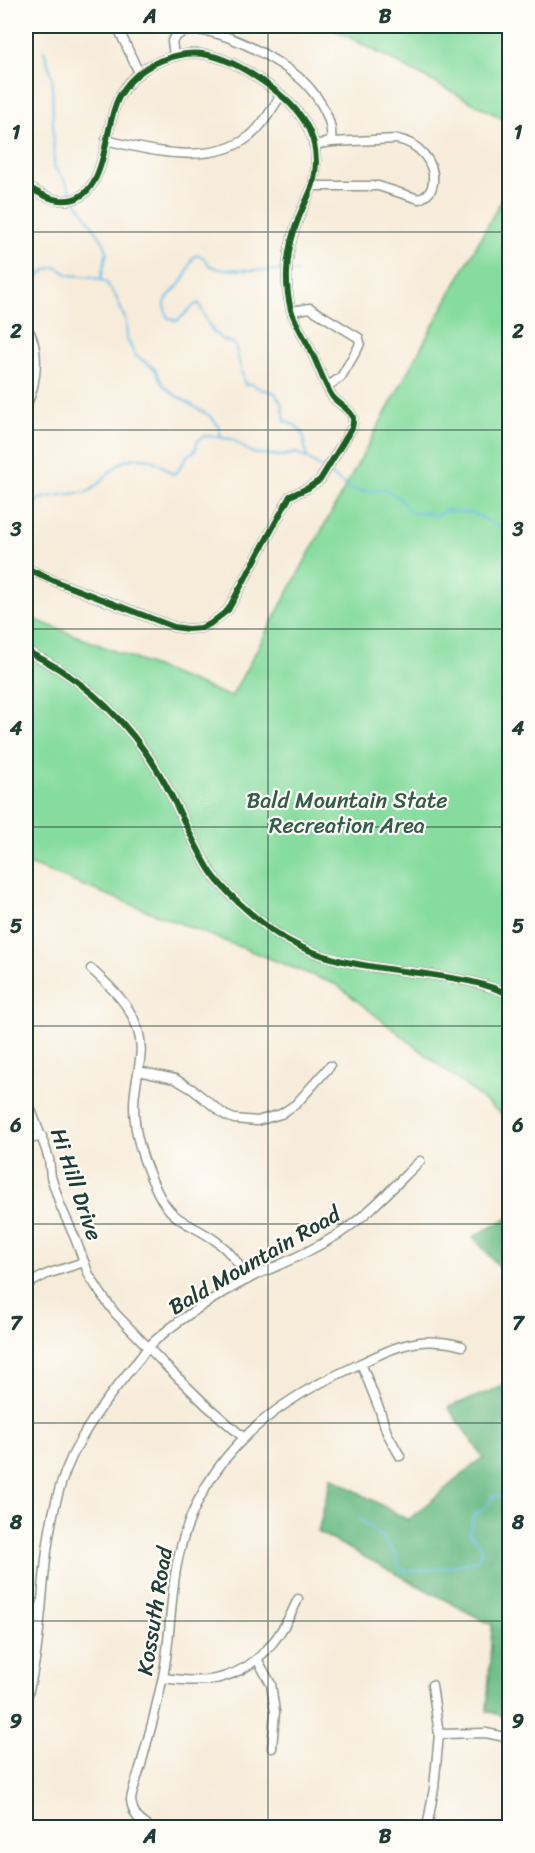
<svg xmlns="http://www.w3.org/2000/svg" width="535" height="1853" font-family="Sriracha,sans-serif">
<style>
.green{fill:#86dc9f;stroke:#528c6a;stroke-width:1.5}
.forest{fill:#6cbc86;stroke:#467c5d;stroke-width:1.5}
.lines{fill:none;stroke-linecap:round;stroke-linejoin:round}
.stream{stroke:#6cbfe8;stroke-width:2}
.street-casing{stroke:#8b9487;stroke-width:11}
.street{stroke:#fff;stroke-width:8}
.cycleway-casing{stroke:#fdfcf7;stroke-width:10}
.cycleway{stroke:#1b5e20;stroke-width:6}
.grid{fill:none;stroke:#1f3d34;stroke-width:1.5;stroke-opacity:0.55}
.labels{text-anchor:middle;stroke-width:4.5;stroke-linejoin:round;paint-order:stroke}
.park-label{font-size:22px;fill:#345d49;stroke:#fdfcf7}
.street-label{font-size:22px;fill:#1f3d34;stroke:#fdfcf7}
.neatline{fill:none;stroke:#1f3d34;stroke-width:2}
.grid-label{font-size:20px;text-anchor:middle;font-weight:bold;fill:#1f3d34}
</style>
<rect width="100%" height="100%" fill="#fdfcf7"/>
<filter id="ink" filterUnits="userSpaceOnUse"><feTurbulence type="fractalNoise" baseFrequency=".0167" numOctaves="2"/><feDisplacementMap in="SourceGraphic" scale="12" xChannelSelector="R" yChannelSelector="G"/><feConvolveMatrix kernelMatrix="1 2 1 2 8 2 1 2 1" color-interpolation-filters="sRGB"/></filter>
<filter id="wash" filterUnits="userSpaceOnUse"><feTurbulence type="fractalNoise" baseFrequency=".008" numOctaves="4" result="noise"/><feDisplacementMap in="SourceGraphic" scale="24" xChannelSelector="R" yChannelSelector="G"/><feGaussianBlur stdDeviation="1.35" result="paint"/><feColorMatrix in="noise" values="0 0 0 0 0 0 0 0 0 0 0 0 0 0 0 0 0 1.4 0 .05"/><feComposite in="paint" operator="in"/></filter>
<g filter="url(#wash)">
<rect width="100%" height="100%" fill="#f7ecda"/>
<g class="green">
<polygon points="328,26 509,26 509,122"/>
<polygon points="509,186 509,1120 337,985 26,863 26,616 231,697"/>
</g>
<g class="forest">
<polygon points="509,1217 509,1278 473,1237"/>
<polygon points="509,1384 510,1384 509,1718 487,1711 492,1625 318,1532 331,1477 408,1520 483,1457 448,1407"/>
</g>
<g class="lines">
<g class="stream">
<polyline points="44,51 52,76 54,167 66,182 74,197"/>
<polyline points="77,202 104,243 107,251 101,279"/>
<path d="M285 271 220 269 209 265 203 257 195 255C189 263 188 273 182 281 173 295 158 298 168 318L176 321C185 317 189 306 199 303 205 316 209 331 222 339 226 342 231 341 235 345L245 385 252 384 260 389 274 392 282 404 285 421 296 426 303 434 307 458"/>
<polyline points="291,272 298,272"/>
<polyline points="26,273 34,279 48,269 56,267 69,275 93,277 106,282 116,297 126,321 127,339 135,355 155,369 163,385 175,395 210,416 218,425 221,437"/>
<path d="M328 473 352 490 372 491 385 489 399 498 408 510 413 513 425 512 435 516 447 510C457 513 466 511 472 513 486 518 496 527 510 531"/>
<path d="M26 509C41 493 57 497 77 493 82 493 87 493 91 490 106 480 114 460 136 458 144 457 156 460 162 466 167 469 168 472 173 474L177 472 188 455 195 451 198 440 205 436 221 437 222 438 232 439 252 453 282 456 297 453 324 469"/>
<path d="M360 1519C373 1529 385 1539 394 1552 398 1557 397 1566 402 1569 412 1576 464 1564 477 1560 488 1546 477 1543 469 1533L474 1515 486 1507 493 1496 501 1497C511 1489 505 1475 503 1463L510 1454"/>
</g>
</g>
</g>
<g filter="url(#ink)">
<g class="lines">
<defs>
<g id="street">
<polyline points="117,26 139,73"/>
<path d="M174 56 172 41C194 7 286 63 306 84 320 99 334 121 331 142"/>
<path d="M106 140C149 151 212 166 250 136 263 125 272 109 281 95"/>
<path d="M26 186C36 191 47 199 59 200 109 206 102 128 119 97 132 74 154 60 180 55 207 49 234 62 256 77 295 102 326 133 313 184 310 195 303 206 299 217 287 247 283 278 291 310 296 325 306 340 313 355 319 368 324 383 332 396 337 403 347 407 352 415 354 419 353 424 352 428L320 480 308 488 290 496 228 610 210 624 201 628 188 629 174 627 57 582 26 568"/>
<path d="M313 186H378L419 199C427 196 432 192 433 182 435 161 418 143 397 139L331 142 314 145"/>
<polyline points="292,311 310,308 359,338 360,343 358,348 341,377 328,386"/>
<path d="M26 326C41 347 37 384 26 406"/>
<path d="M26 651C74 673 116 710 146 753 172 789 186 831 209 869 221 889 255 918 274 932 319 963 374 967 426 974 454 978 484 982 510 995"/>
<path d="M91 969C118 993 146 1020 140 1060 138 1076 134 1090 134 1106 134 1136 144 1165 158 1193 173 1223 191 1223 216 1241 230 1251 240 1264 247 1280"/>
<polyline points="138,1071 175,1079 192,1089 225,1115 234,1119 257,1121 281,1114 296,1104 330,1066"/>
<polyline points="26,1097 45,1147 49,1159 51,1177 61,1207 75,1238 89,1275 101,1294 115,1313 167,1367 206,1405 243,1437"/>
<polyline points="26,1140 42,1136"/>
<polyline points="26,1285 47,1274 84,1262"/>
<polyline points="361,1363 380,1411 387,1433 400,1456"/>
<polyline points="26,1606 41,1609"/>
<polyline points="257,1659 271,1684 275,1712 272,1748"/>
<path d="M163 1678C182 1680 204 1683 223 1677 262 1666 283 1633 298 1599"/>
<path d="M26 1701C48 1625 37 1544 66 1470 82 1430 108 1397 135 1364 140 1359 144 1352 149 1346 179 1318 217 1295 254 1276 262 1272 271 1269 279 1265 298 1257 322 1244 339 1234 369 1214 394 1186 420 1161"/>
<polyline points="439,1734 486,1733 510,1738"/>
<path d="M151 1828C138 1820 133 1815 131 1800 133 1786 139 1774 142 1761 150 1733 157 1705 163 1677 170 1641 170 1605 176 1569 193 1471 258 1410 345 1371 375 1357 405 1338 439 1342 447 1342 454 1344 462 1346"/>
<polyline points="427,1828 434,1788 439,1734 432,1685"/>
</g>
</defs>
<use href="#street" class="street-casing"/>
<use href="#street" class="street"/>
<defs>
<g id="cycleway">
<path d="M26 186C36 191 47 199 59 200 109 206 102 128 119 97 132 74 154 60 180 55 207 49 234 62 256 77 295 102 326 133 313 184 310 195 303 206 299 217 287 247 283 278 291 310 296 325 306 340 313 355 319 368 324 383 332 396 337 403 347 407 352 415 354 419 353 424 352 428L320 480 308 488 290 496 228 610 210 624 201 628 188 629 174 627 57 582 26 568"/>
<path d="M26 651C74 673 116 710 146 753 172 789 186 831 209 869 221 889 255 918 274 932 319 963 374 967 426 974 454 978 484 982 510 995"/>
</g>
</defs>
<use href="#cycleway" class="cycleway-casing"/>
<use href="#cycleway" class="cycleway"/>
</g>
</g>
<path class="grid" d="M268 26V1828M26 232H510M26 430H510M26 629H510M26 827H510M26 1026H510M26 1224H510M26 1423H510M26 1621H510"/>
<g class="labels">
<g class="park-label">
<text x="347" y="808">Bald Mountain State<tspan x="347" dy="25">Recreation Area</tspan></text>
</g>
<g class="street-label">
<text transform="translate(77 1184) rotate(71)" y="8">Hi Hill Drive</text>
<text transform="translate(254 1260) rotate(-30)" y="8">Bald Mountain Road</text>
<text transform="translate(154 1611) rotate(-81)" y="8">Kossuth Road</text>
</g>
</g>
<rect width="535" height="1853" fill="none" stroke="#fdfcf7" stroke-width="66"/>
<rect x="33" y="33" width="469" height="1787" class="neatline"/>
<g class="grid-label">
<text x="150" y="23">A</text>
<text x="385" y="23">B</text>
<text x="16" y="139">1</text>
<text x="518" y="139">1</text>
<text x="16" y="338">2</text>
<text x="518" y="338">2</text>
<text x="16" y="536">3</text>
<text x="518" y="536">3</text>
<text x="16" y="735">4</text>
<text x="518" y="735">4</text>
<text x="16" y="933">5</text>
<text x="518" y="933">5</text>
<text x="16" y="1132">6</text>
<text x="518" y="1132">6</text>
<text x="16" y="1330">7</text>
<text x="518" y="1330">7</text>
<text x="16" y="1529">8</text>
<text x="518" y="1529">8</text>
<text x="16" y="1728">9</text>
<text x="518" y="1728">9</text>
<text x="150" y="1843">A</text>
<text x="385" y="1843">B</text>
</g>
</svg>
